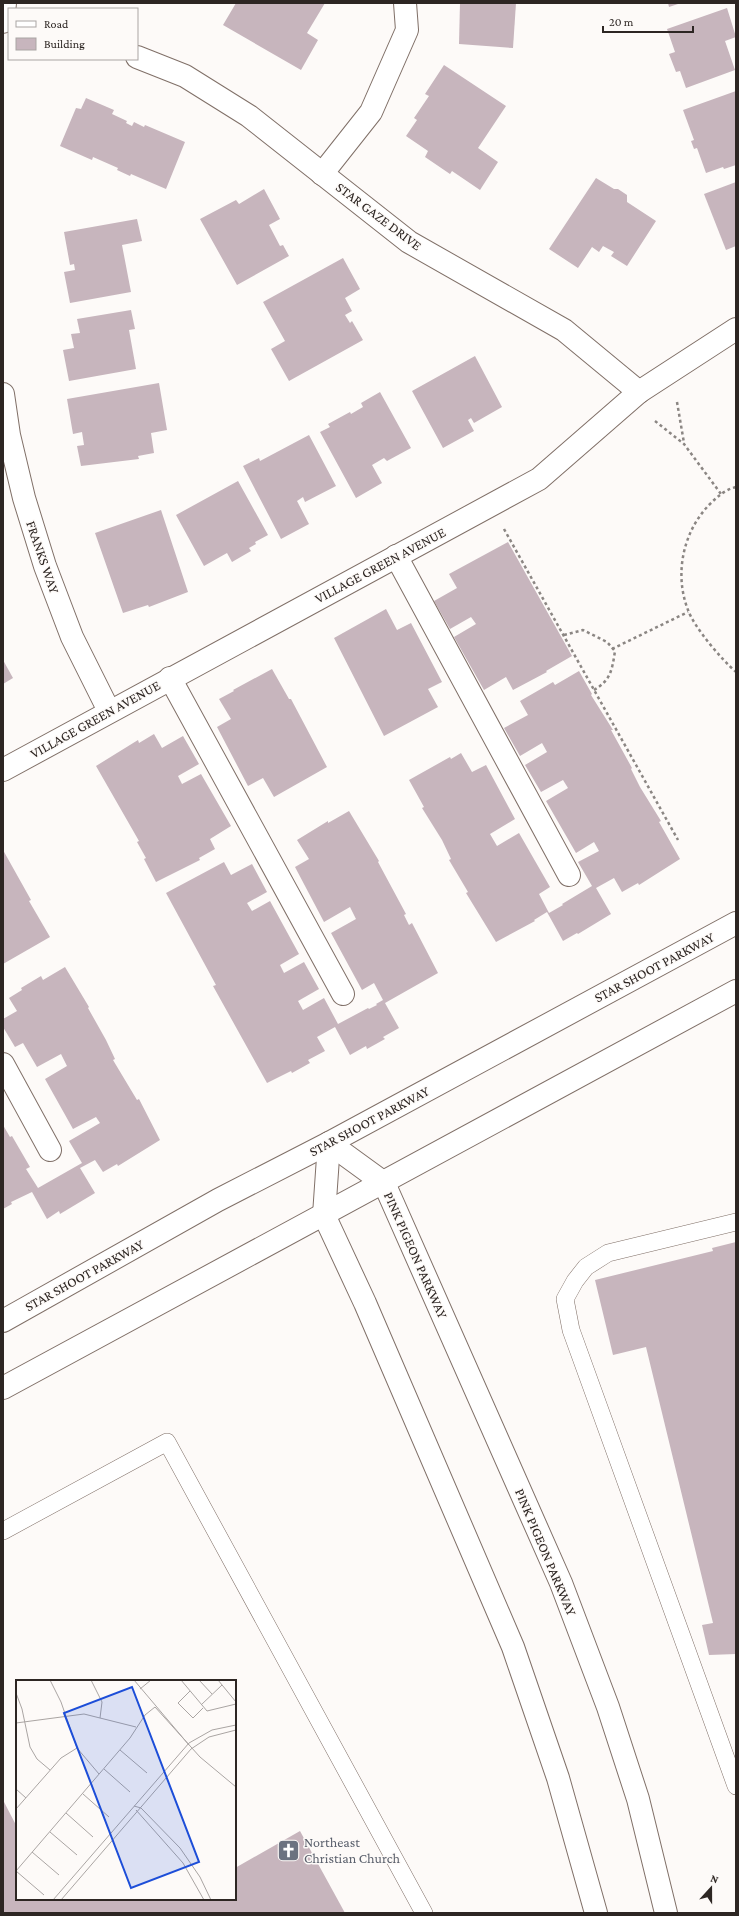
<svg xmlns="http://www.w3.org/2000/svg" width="739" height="1916" font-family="'Crimson Pro',serif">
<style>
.building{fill:#c7b5bd}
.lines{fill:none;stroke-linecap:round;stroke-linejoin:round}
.lane-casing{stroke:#807068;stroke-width:18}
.street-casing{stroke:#807068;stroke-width:24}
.secondary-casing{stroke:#807068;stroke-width:24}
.path{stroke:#8b8683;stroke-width:2.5;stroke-dasharray:3 3;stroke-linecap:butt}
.lane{stroke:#fff;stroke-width:17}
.street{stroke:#fff;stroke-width:22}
.secondary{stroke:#fff;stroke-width:22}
.labels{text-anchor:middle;stroke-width:3;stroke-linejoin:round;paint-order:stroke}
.street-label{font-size:14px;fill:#2d2623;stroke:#fdfaf8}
.worship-label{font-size:14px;fill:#5b616d;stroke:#fdfaf8;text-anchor:start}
.inset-road{fill:none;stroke:#aaa5a3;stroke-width:1}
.view{fill:#1d4ed8;fill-opacity:0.15;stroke:#1d4ed8;stroke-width:2}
.inset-edge{fill:none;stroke:#2d2623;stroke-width:2}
</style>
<rect width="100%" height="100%" fill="#fdfaf8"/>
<g class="building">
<polygon points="236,3 325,3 307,33 318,40 301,70 223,25"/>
<polygon points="460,3 516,3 513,48 459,44"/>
<polygon points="668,3 681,3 669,7"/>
<polygon points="727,8 736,37 725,41 735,70 686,88 680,71 676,72 669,54 675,52 667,29"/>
<polygon points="444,65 506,106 478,148 498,162 480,190 452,171 450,174 425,157 428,151 406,136 417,120 414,118 429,96 425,94"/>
<polygon points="736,91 736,165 724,169 723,167 706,173 697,148 694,149 691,141 694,140 683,110"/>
<polygon points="86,98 114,110 112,114 127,121 126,123 132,126 134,122 144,127 145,125 185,142 166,189 131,174 130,176 117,170 118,168 93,157 92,160 60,146 76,108 81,109"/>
<polygon points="596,178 614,189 618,189 627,195 627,202 656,221 627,266 611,256 614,252 603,246 599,252 592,247 578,268 549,249"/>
<polygon points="736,182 736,246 726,250 704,194"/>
<polygon points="264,189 280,219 269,225 280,246 283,245 289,256 237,285 200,219 236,200 239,204"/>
<polygon points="137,219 142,241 122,245 131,292 70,303 64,272 75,270 74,264 70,265 64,232"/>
<polygon points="343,258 360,289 345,298 352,311 345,315 350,323 352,321 363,340 289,381 271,349 285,341 263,302"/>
<polygon points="131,310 135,329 129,330 136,369 69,381 63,350 74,348 71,334 80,333 77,319"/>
<polygon points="475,356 502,407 474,423 471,418 468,420 474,431 443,448 412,391"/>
<polygon points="159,383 167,430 151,433 154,453 138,456 139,459 81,466 77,446 84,445 82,432 73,434 67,399"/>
<polygon points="380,392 411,448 387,461 384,458 372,465 382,483 356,498 320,432 330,427 328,424 350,412 351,414 363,407 361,403"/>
<polygon points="309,435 336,486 305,502 303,497 297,501 309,524 281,539 243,466 259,458 260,461"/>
<polygon points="238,481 268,535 255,542 256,544 249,548 251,551 232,562 227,553 204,566 176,515"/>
<polygon points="161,510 188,592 149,607 148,605 123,613 95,533"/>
<polygon points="508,542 572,656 546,671 547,672 513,690 506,677 484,690 454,637 476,624 471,617 450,629 434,601 457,588 449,574"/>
<polygon points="386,609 397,630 411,623 442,682 428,689 438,707 384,736 334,638"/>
<polygon points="3,660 13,678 3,684"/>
<polygon points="272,669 289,699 291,699 327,767 274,797 263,778 248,786 217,727 231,719 219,699 234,691 233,690"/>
<polygon points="579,671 592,694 591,695 613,730 611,730 632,768 631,769 640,787 661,821 659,822 680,859 639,885 638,883 622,892 614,878 596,888 611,914 578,934 577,933 563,941 547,912 534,920 535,921 496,942 466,893 468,892 449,860 451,859 442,840 422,808 424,807 409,780 450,757 451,759 461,753 472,772 486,765 515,819 490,834 497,846 519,833 550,887 539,894 549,913 563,905 562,904 592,886 578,862 599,851 594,842 576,853 546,801 568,788 563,780 541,792 525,765 547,752 542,743 520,756 504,728 528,715 520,701 553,682 555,685"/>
<polygon points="154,734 162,748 183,736 199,764 178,776 182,784 201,774 231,826 210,839 215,849 199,858 200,860 156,882 144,859 146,858 137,842 139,841 96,766 138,740 139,743"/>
<polygon points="349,811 379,861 378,862 406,914 404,915 409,925 412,923 438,973 385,1003 399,1028 383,1037 385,1039 367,1049 366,1046 350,1055 335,1027 317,1037 325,1051 308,1060 310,1063 292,1073 291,1071 267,1083 213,986 216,985 166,893 224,862 231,875 252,864 267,892 247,903 252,911 270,901 299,954 280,965 284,973 304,962 319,989 298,1001 303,1010 324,998 338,1024 368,1008 369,1009 377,1005 376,1004 383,1000 374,983 362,990 331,933 356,919 350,907 324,922 295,867 309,859 297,840 328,821 328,823"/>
<polygon points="3,850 31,900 29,901 50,937 3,964"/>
<polygon points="65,967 89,1007 88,1008 106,1040 115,1059 113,1060 137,1100 139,1099 160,1140 118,1166 117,1164 103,1172 95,1160 80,1168 95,1193 60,1214 59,1211 47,1219 32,1192 11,1202 12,1204 3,1209 3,1125 10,1137 12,1136 30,1167 26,1169 38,1188 82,1163 69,1141 100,1123 96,1117 73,1129 45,1079 67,1066 61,1054 37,1067 23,1043 15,1047 3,1027 3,1019 17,1011 9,998 22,990 21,988 41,976 43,980"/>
<polygon points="736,1242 736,1654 709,1655 702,1625 713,1623 646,1347 613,1355 595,1280 713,1251 712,1248"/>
<polygon points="3,1800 17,1827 17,1899 175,1899 175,1901 180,1899 235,1899 235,1868 300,1831 345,1913 3,1913"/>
</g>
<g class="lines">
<defs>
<g id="lane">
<polyline points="736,1222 608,1253 586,1267 575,1281 565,1299 571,1330 736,1786"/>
<polyline points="3,1531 167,1442 424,1913"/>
</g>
<g id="street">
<polyline points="3,22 5,3"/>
<polyline points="137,57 185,76 249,116 409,242 564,330 639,392"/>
<polyline points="322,174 371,112 407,30 405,3"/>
<polyline points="3,394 9,435 24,498 45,566 72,637 109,711"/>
<polyline points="396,556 569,875"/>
<polyline points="170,678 343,994"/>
<polyline points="3,770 539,479 639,392 736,329"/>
<polyline points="3,1064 50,1150"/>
<polyline points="329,1143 384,1183 561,1583 608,1707 638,1799 666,1913"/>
<polyline points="329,1143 324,1215 365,1303 513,1647 558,1778 596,1913"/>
</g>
<g id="secondary">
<polyline points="3,1321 218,1200 329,1143 736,923"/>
<polyline points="3,1388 736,991"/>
</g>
</defs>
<use href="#lane" class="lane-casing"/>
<use href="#street" class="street-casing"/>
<use href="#secondary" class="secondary-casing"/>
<g class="path">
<polyline points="677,402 684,443"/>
<polyline points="655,421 684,444 721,494"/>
<path d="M736 487C724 490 717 497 709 505 683 532 674 574 688 610 694 627 721 659 736 672"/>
<polyline points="504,529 678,840"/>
<path d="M564 635 583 630 607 642 615 651C612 670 611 680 594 690"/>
<polyline points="612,649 688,612"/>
</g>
<use href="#lane" class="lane"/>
<use href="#street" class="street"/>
<use href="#secondary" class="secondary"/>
</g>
<defs>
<symbol id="church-square" viewBox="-11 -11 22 22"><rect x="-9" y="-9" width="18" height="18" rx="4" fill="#6b7280" stroke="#fdfaf8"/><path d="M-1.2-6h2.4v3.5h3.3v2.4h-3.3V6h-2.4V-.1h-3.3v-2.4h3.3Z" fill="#fff"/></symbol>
</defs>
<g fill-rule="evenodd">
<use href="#church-square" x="276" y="1838" width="25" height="25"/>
</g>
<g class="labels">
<g class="street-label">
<text transform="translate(379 216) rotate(37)" y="5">STAR GAZE DRIVE</text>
<text transform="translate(43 557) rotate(71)" y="5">FRANKS WAY</text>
<text transform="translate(380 565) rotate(-28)" y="5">VILLAGE GREEN AVENUE</text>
<text transform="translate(95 719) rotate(-29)" y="5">VILLAGE GREEN AVENUE</text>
<text transform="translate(654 967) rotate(-28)" y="5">STAR SHOOT PARKWAY</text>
<text transform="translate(369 1121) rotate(-28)" y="5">STAR SHOOT PARKWAY</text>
<text transform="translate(416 1255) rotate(66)" y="5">PINK PIGEON PARKWAY</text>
<text transform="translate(84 1275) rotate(-29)" y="5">STAR SHOOT PARKWAY</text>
<text transform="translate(546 1552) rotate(67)" y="5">PINK PIGEON PARKWAY</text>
</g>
<g class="worship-label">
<text x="304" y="1847">Northeast<tspan x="304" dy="16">Christian Church</tspan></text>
</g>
</g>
<g transform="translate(16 1680)">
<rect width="220" height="220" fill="#fdfaf8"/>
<path class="inset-road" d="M34 0 45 22 61 68 83 94M75 0 86 22 84 38M118 0 173 65M165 0 191 31 220 24M183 0 196 14M202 0 220 22M124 9 135 0M174 11 162 23 177 38 187 28M0 13 6 29 14 67 21 79 34 90M185 25 206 5M139 27 184 77 220 107M0 43 68 34 120 47M104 70 131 93M88 89 114 112M0 109 10 118M67 114 93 137M118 126 125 128 164 168 184 197 195 220M0 129 45 78 61 68M120 130 167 183 188 220M50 133 77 157M34 152 61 175M16 172 43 195M0 191 114 58 129 35 139 27M0 191 28 215M37 220 173 63 196 50 220 45M45 220 175 69 193 57 220 50"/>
<path class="view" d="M116 7 183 182 115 208 48 33Z"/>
<rect width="220" height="220" class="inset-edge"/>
</g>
<rect width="739" height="1916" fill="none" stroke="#2d2623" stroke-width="8"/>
<rect x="8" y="8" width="130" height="52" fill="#fdfaf8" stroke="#aaa5a3"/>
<rect x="16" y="21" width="20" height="6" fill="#ffffff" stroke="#aaa5a3"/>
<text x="44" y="28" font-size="12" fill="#2d2623">Road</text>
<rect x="16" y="38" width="20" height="12" fill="#c7b5bd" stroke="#aaa5a3"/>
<text x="44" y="48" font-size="12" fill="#2d2623">Building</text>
<g transform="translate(711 1888) rotate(21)" stroke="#fdfaf8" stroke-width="3" paint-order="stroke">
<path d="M0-3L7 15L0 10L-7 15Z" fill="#2d2623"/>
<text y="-6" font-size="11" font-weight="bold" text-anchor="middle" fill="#2d2623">N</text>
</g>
<path d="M603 26v6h90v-6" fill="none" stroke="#2d2623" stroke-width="2"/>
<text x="609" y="26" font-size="12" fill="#2d2623" stroke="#fdfaf8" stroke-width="3" paint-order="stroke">20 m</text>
</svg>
